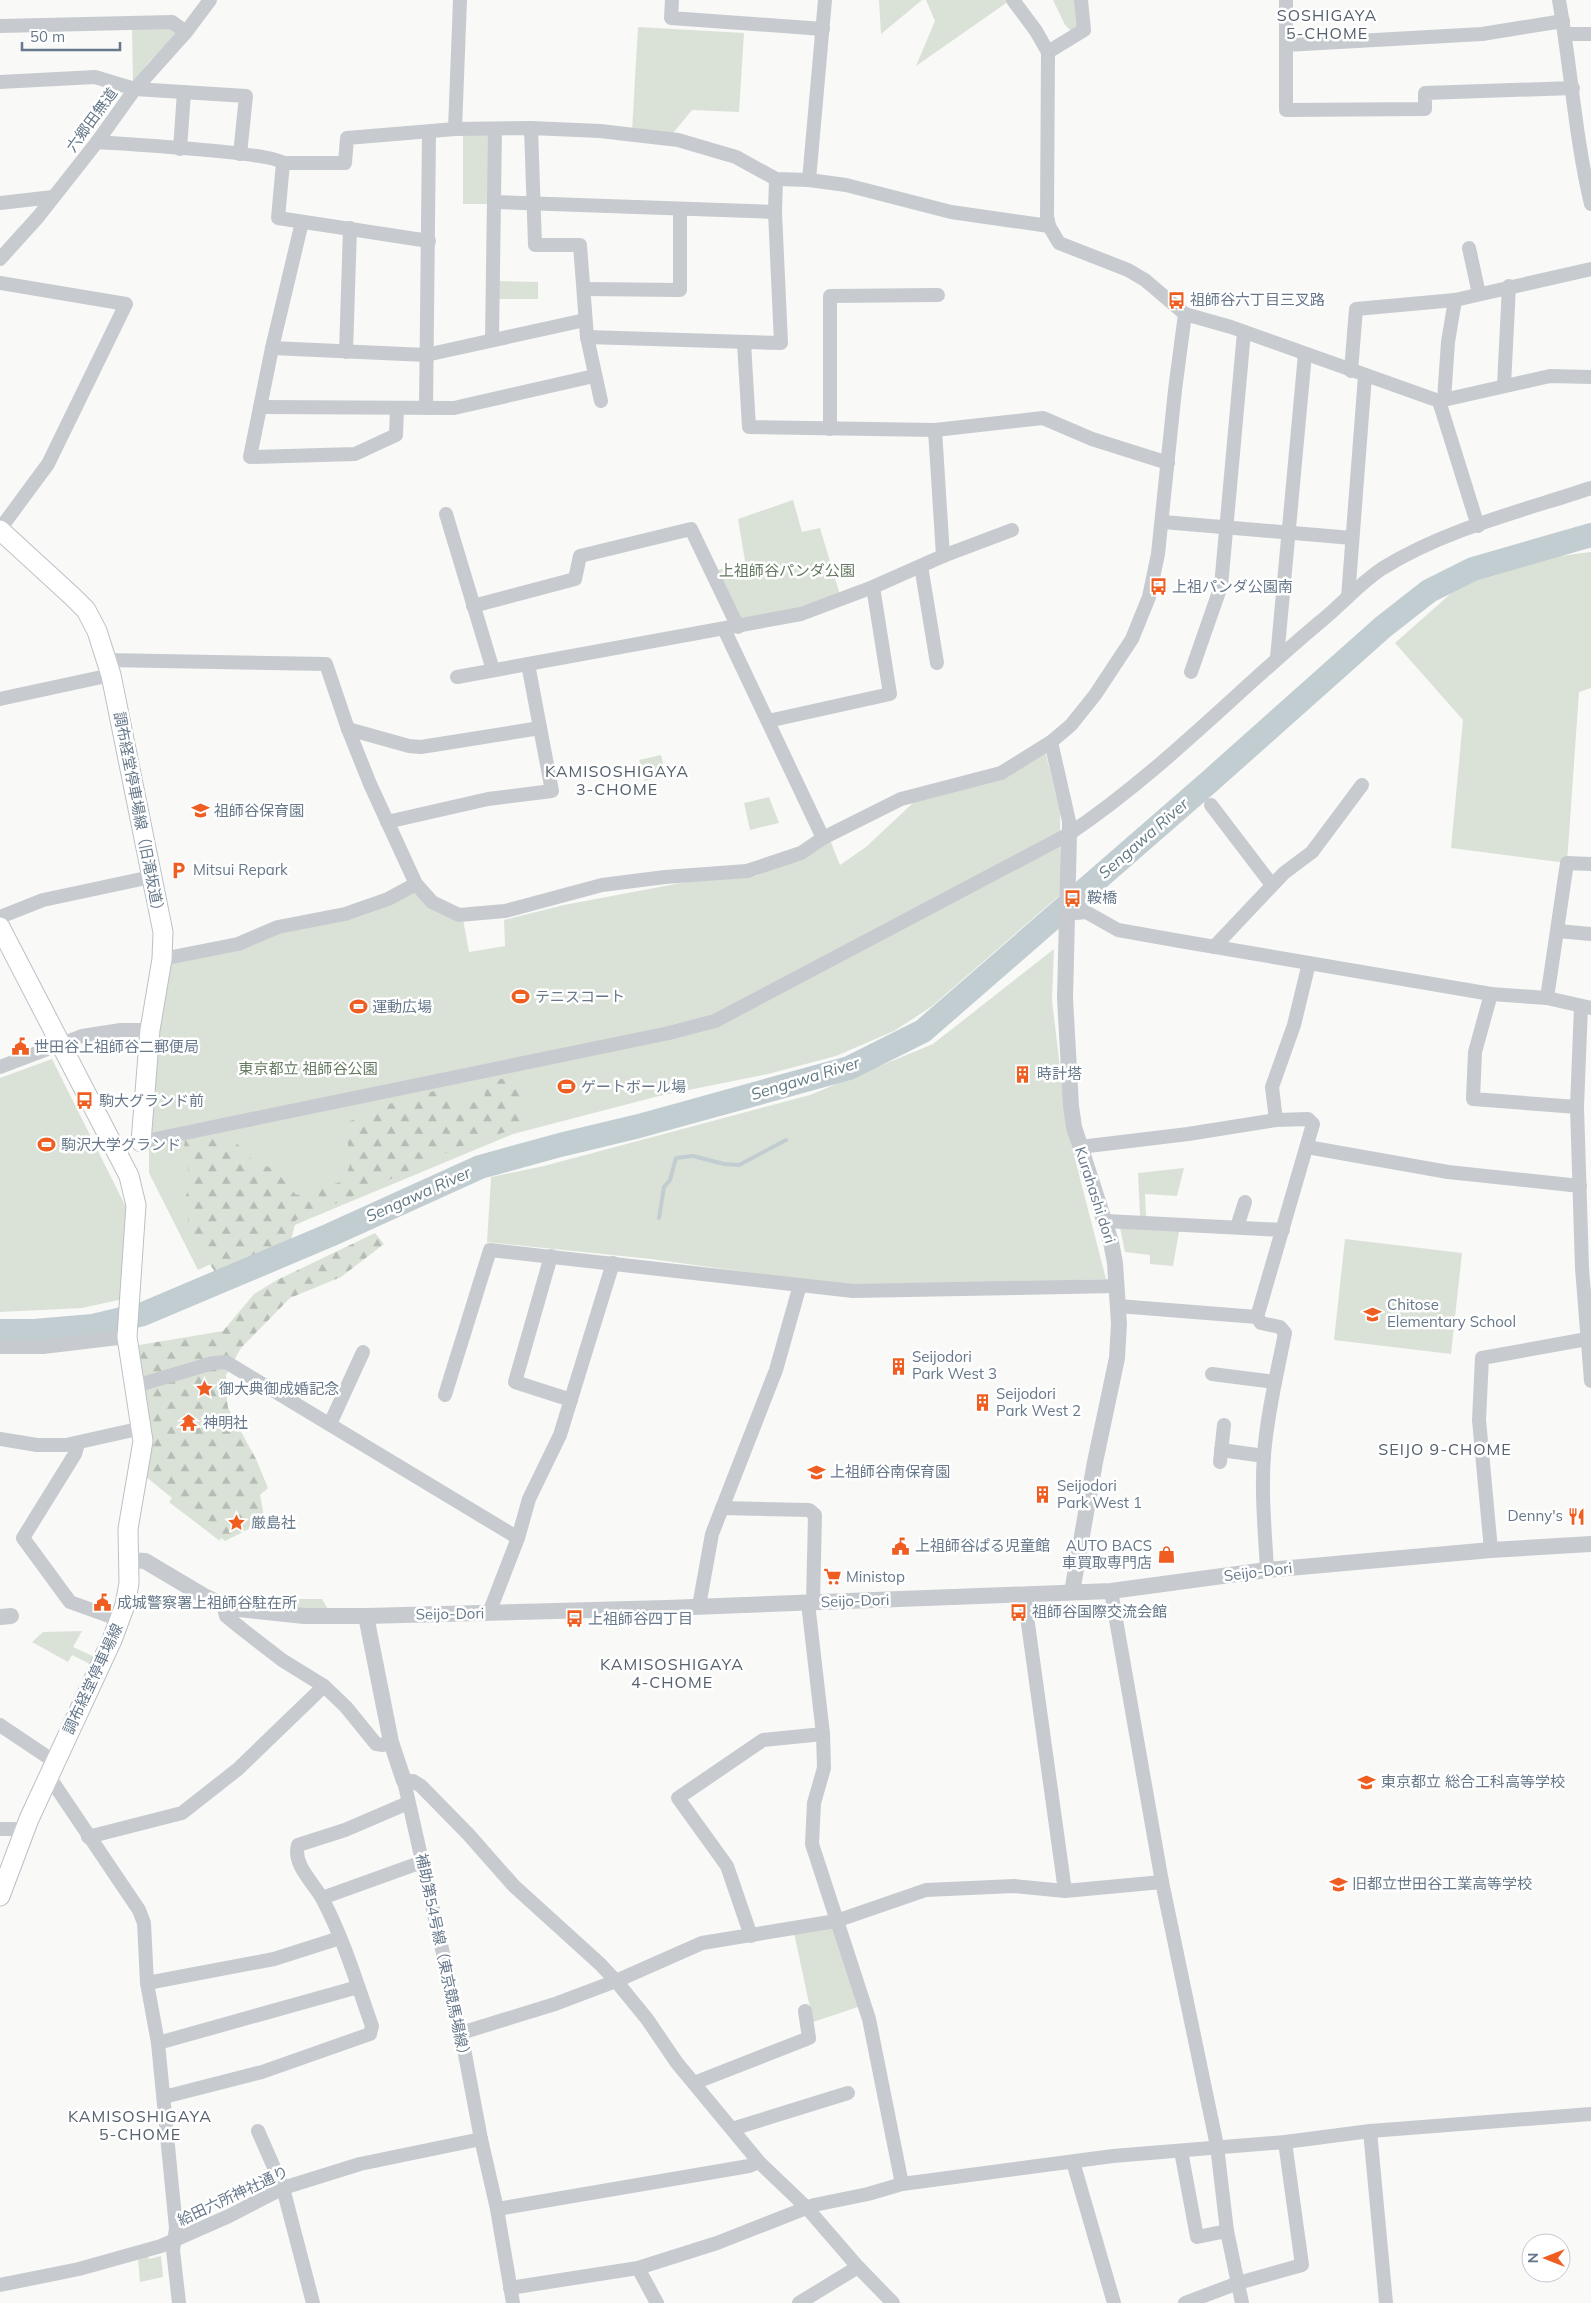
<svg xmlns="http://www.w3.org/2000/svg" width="1591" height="2303" font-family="Mulish,'Noto Sans JP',sans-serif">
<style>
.green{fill:#dae2d7}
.forest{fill:url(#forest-firs)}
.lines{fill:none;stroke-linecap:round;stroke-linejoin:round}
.stream{stroke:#c2cdd2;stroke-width:4}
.river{stroke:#c2cdd2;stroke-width:24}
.secondary-casing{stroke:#bbc0c5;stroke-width:21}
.minor{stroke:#c7cbcf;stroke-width:14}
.tertiary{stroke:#c7cbcf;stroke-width:16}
.secondary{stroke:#fff;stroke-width:19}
.labels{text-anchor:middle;stroke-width:5;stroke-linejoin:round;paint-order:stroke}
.street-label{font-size:15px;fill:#66788a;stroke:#fff}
.poi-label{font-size:15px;fill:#66788a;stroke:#fff;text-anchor:start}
.park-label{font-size:15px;fill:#657a61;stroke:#fff}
.neighbourhood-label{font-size:16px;letter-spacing:1px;fill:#55616e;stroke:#fff}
.water-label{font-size:16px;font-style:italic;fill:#627985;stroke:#fff}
</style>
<defs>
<pattern id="forest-firs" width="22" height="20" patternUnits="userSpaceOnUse" patternTransform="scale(1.25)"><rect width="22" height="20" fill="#dae2d7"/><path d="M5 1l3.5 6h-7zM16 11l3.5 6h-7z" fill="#b5bcb4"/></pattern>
</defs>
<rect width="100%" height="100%" fill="#f9f9f7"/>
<g class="green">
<polygon points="879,0 922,0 881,34"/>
<polygon points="926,0 1008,0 1009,1 916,66 935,21"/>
<polygon points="1053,0 1077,0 1077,27 1071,31 1065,25"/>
<polygon points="171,25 179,33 149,62 133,82 132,27"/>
<polygon points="638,27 744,33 739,112 692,110 673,133 632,131"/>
<rect x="463" y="134" width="26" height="70"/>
<polygon points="495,281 538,282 538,299 494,299"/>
<polygon points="793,500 802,532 820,528 840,595 799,611 739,621 715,571 745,561 738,519"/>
<polygon points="1591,552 1591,688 1579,692 1567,863 1451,848 1463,720 1395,643 1482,566"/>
<polygon points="1045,750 1060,812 1061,894 931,1007 894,1031 836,1056 768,1074 659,1096 513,1134 304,1221 198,1270 149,1173 149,1148 156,1051 165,966 173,961 412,889 463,919 469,952 505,946 504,920 564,905 702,879 756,876 808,853 830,840 840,865 866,847 914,802"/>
<polygon points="661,755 666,776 645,781 639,760"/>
<polygon points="769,797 779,823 750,830 744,803"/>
<polygon points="1054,949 1052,1000 1067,1128 1106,1279 856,1287 651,1259 487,1242 491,1177 544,1166 810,1095 933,1044"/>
<polygon points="52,1059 128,1211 123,1299 82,1308 0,1312 0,1078"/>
<polygon points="1184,1168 1177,1196 1145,1194 1146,1216 1140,1216 1138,1173"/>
<polygon points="1119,1223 1180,1226 1173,1266 1150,1264 1150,1255 1125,1252"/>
<polygon points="1345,1239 1462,1253 1451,1354 1334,1340"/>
<polygon points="183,1483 226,1517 220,1541 169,1502"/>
<polygon points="259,1599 322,1599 328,1609 259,1607"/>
<polygon points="82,1631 73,1647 95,1657 92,1665 72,1655 68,1662 32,1642 43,1632"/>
<polygon points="833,1920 864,2005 813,2022 793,1928"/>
<polygon points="148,2255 149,2259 161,2256 163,2277 140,2282 138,2258"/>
</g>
<g class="forest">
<polygon points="515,1076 527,1125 456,1148 359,1194 296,1220 291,1240 219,1278 195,1242 183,1204 192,1180 183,1157 185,1140 228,1134 253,1161 274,1169 296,1195 344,1181 350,1165 346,1123 382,1106 444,1088 453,1108 484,1099 487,1082"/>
<polygon points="375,1233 384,1244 341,1277 290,1298 241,1348 226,1375 225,1383 228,1408 256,1459 268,1488 260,1495 265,1521 225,1541 145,1476 139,1345 223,1331 254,1294 277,1280"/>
</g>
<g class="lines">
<polyline class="stream" points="659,1218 664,1187 670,1180 676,1158 693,1156 724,1164 739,1165 786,1140"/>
<polyline class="river" points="0,1331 34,1331 93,1326 143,1314 330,1235 480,1167 560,1145 639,1126 849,1068 923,1031 1209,782 1383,627 1429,591 1473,569 1591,535"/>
<defs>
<g id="secondary">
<polyline points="0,530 73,597 86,610 97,631 111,675 163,932 162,959 150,1030 141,1142"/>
<polyline points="0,927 129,1176 136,1205 127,1337 143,1441 128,1529 129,1583 125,1605 112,1640 29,1819 0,1896"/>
</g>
</defs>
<use href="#secondary" class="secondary-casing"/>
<g class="minor">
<polyline points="460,0 455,129 531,128 600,131 678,140 736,157 776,179 809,180 846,185 951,212 1049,226"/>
<polyline points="672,0 671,18 823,29"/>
<polyline points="1013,0 1036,31 1048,52 1047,216 1049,226 1059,243 1128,270 1145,280 1185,314 1231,327 1439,401 1550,376 1591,377"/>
<polyline points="1286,0 1286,110 1425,109 1425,93 1573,88"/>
<path d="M1559 0C1571 68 1575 137 1591 204"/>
<polyline points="0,26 172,22 186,32"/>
<polyline points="1565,34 1591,34"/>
<polyline points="1286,45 1482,34 1563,21"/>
<polyline points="1048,52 1084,30 1081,0"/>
<polyline points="0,82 95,77 135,89 246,96 240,154"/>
<polyline points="531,128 535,245 580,245 587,337 601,401"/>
<path d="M97 142C124 144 271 152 283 163H345L347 138 455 129"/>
<polyline points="180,149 184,92"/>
<polyline points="283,163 278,218 429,241"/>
<polyline points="809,180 825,0"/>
<polyline points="495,202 775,212"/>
<polyline points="0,203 53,197"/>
<polyline points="302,222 272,348 250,457 355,454 396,435 397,408"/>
<polyline points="1469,248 1479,294"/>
<polyline points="0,259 38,217 97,142 135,89 186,32 210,0"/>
<polyline points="0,283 126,304 48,464 0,529"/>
<polyline points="584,289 680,290 680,209"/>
<polyline points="587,337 781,343 775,212 776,179"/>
<polyline points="492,340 495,129"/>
<polyline points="744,343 749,427 935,430 1043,418 1092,439 1168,463"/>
<polyline points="272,348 426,355 585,320"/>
<polyline points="346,352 350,228"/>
<polyline points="1351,371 1356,309 1455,300"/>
<polyline points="1504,385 1509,286"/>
<polyline points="1444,400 1448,342 1455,300 1591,269"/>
<polyline points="1439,401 1478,526"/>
<polyline points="260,407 454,408 594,376"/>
<polyline points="426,408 429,132"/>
<polyline points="830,429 830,296 938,295"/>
<polyline points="935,430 943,556"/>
<polyline points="446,514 493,670"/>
<polyline points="1163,522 1352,538"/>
<polyline points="921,566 937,663"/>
<polyline points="1348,597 1365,376"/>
<polyline points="473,606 575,579 580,556 691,529 738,627"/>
<polyline points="724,629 823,838"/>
<polyline points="1277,658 1305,354"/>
<polyline points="106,660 326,664 348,729 370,784 416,884 432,902 459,915 505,911 602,885 665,877 747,871 801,853 823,838 901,799 1001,773 1051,742 1071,725 1095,695 1132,639 1149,597 1158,554 1175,390 1185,314"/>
<polyline points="1191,672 1221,586 1244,332"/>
<polyline points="457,677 801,614 873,587 943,556 1012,530"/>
<polyline points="0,699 111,675"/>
<polyline points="768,721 890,694 873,587"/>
<polyline points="348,729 409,746 421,747 540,728"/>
<polyline points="1051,742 1069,821 1069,834"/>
<polyline points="1211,805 1272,885"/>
<polyline points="387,822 488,799 552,791 528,664"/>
<polyline points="1066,914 1086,912 1118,930 1180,941 1491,994 1547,998 1591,1008"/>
<polyline points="0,917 43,900 151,877"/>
<polyline points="1558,931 1591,934"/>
<polyline points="1214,947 1284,873 1312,852 1362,785"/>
<polyline points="162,959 238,944 278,927 345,914 388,899 416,884"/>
<polyline points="1491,994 1475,1052 1473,1099 1577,1107"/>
<polyline points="1547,998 1567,863 1591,864"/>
<polyline points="1581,1006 1577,1107 1582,1268 1591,1381"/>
<polyline points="0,1067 82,1036 121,1030 150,1030"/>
<path d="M141 1142 669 1033 715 1021 1069 834C1160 773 1236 692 1320 622 1342 604 1360 583 1383 568 1446 529 1522 511 1591 488"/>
<polyline points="1080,1147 1188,1134 1276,1120"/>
<polyline points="1307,1147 1448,1172 1580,1186"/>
<polyline points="1106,1221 1283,1230"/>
<polyline points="1237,1227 1245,1202"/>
<polyline points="551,1256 515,1382 571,1400"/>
<polyline points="1118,1306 1257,1317"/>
<polyline points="0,1347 43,1347 127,1337"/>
<polyline points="1212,1374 1275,1382"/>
<polyline points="135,1386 213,1363 226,1362 518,1538"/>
<polyline points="445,1395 490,1250 853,1291 1117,1286"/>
<polyline points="330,1424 363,1352"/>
<polyline points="0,1439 37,1445 66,1445 142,1428"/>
<polyline points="78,1444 75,1454 23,1538 70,1602 120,1620"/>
<polyline points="1221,1450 1264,1456"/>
<polyline points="1220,1462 1224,1425"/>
<polyline points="722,1508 809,1510 815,1515 813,1603"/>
<polyline points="1491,1550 1479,1420 1482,1358 1587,1339"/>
<path d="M1267 1570C1265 1532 1261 1493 1264 1455 1267 1414 1277 1374 1285 1333L1280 1327 1261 1323 1257 1317 1313 1124 1308 1119 1276 1120 1272 1087 1294 1025 1309 963"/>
<polyline points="1111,1591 1162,1882 1217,2146 1227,2231 1242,2303"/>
<polyline points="1024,1595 1065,1891"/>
<polyline points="808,1603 823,1734 824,1768 814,1803 812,1844 869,2019 902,2184"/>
<polyline points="223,1605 226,1616 242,1629 282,1660 324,1686 346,1707 376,1744 383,1745 391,1742"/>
<polyline points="699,1606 712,1534 776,1370 800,1285"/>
<polyline points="489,1613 518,1538 529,1499 560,1435 613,1263"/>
<polyline points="0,1725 55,1762"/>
<polyline points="48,1775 139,1910 144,1923 147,1983 158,2043 176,2228 173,2250 179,2303"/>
<polyline points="0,1829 25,1829"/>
<polyline points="88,1837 182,1813 238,1769 324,1686"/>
<polyline points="322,1898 422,1862"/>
<polyline points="751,1936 727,1866 678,1798 763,1740 823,1734"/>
<polyline points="147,1983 274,1959 340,1938"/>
<polyline points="461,2033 555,2004 616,1981 702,1943 836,1921 926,1890 1014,1886 1065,1891 1162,1882"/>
<polyline points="158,2043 358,1987"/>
<polyline points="694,2083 809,2038 805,2011"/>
<path d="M164 2097 262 2072 370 2034 372 2026C357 1984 344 1940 323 1900 315 1884 292 1865 298 1845L345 1830 408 1803"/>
<polyline points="732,2129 848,2093"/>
<polyline points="258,2131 283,2188 313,2303"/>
<polyline points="1370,2131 1386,2303"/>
<polyline points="1181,2151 1197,2237 1227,2231"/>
<polyline points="1073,2162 1114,2303"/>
<polyline points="497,2209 749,2166 759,2162"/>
<polyline points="638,2268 657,2303"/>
<polyline points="0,2285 79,2269 161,2246 229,2216 283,2188 360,2164 481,2139"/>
<polyline points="510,2288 638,2268 717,2243 814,2205 868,2194 902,2184 1113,2156 1285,2142 1370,2131 1591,2114"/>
<polyline points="513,2303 497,2209 481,2139 461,2033 404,1781 413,1781 421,1786 469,1835 514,1886 600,1964 616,1981 647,2019 677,2063 759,2162 807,2208 858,2267 893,2303"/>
<polyline points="799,2303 858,2267"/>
<polyline points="1185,2303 1238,2283 1302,2265 1285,2142"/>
</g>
<g class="tertiary">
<polyline points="1069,834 1065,998 1071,1106 1074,1127 1111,1242 1115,1263 1119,1324 1117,1358 1095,1462 1072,1592"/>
<polyline points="129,1560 145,1561 204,1596 223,1605 239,1609 304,1616 366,1616 667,1608 1111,1591 1267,1570 1491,1550 1591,1544"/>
<polyline points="366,1616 391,1742 404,1781"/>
<polyline points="0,1617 11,1616"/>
</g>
<use href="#secondary" class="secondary"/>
</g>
<defs>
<symbol id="bus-bare" viewBox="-9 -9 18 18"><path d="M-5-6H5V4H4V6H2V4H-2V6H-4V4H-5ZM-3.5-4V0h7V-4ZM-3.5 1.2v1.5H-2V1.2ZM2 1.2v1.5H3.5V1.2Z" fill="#f05d20" stroke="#fff" stroke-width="2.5" paint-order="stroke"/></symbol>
<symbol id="school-bare" viewBox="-9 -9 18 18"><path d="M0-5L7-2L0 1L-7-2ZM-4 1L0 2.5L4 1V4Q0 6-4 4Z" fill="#f05d20" stroke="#fff" stroke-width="2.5" paint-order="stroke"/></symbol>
<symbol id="parking-bare" viewBox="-9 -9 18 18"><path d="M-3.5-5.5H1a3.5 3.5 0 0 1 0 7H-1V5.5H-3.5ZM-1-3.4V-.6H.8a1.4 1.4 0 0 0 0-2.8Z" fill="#f05d20" stroke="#fff" stroke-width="2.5" paint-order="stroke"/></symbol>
<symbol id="stadium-bare" viewBox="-9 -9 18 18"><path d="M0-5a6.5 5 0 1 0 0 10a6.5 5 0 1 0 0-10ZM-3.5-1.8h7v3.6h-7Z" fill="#f05d20" stroke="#fff" stroke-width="2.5" paint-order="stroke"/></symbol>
<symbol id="civic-bare" viewBox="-9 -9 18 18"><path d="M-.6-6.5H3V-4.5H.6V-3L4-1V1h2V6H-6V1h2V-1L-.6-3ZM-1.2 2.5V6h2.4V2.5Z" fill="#f05d20" stroke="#fff" stroke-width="2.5" paint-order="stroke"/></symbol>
<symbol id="building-bare" viewBox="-9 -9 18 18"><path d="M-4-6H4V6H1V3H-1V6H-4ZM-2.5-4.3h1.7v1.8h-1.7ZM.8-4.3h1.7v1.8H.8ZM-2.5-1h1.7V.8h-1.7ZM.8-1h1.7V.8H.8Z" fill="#f05d20" stroke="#fff" stroke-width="2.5" paint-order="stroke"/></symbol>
<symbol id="sight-bare" viewBox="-9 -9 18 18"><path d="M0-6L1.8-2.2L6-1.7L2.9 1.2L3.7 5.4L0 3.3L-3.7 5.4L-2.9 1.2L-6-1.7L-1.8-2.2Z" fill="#f05d20" stroke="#fff" stroke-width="2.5" paint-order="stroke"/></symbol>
<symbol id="temple-bare" viewBox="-9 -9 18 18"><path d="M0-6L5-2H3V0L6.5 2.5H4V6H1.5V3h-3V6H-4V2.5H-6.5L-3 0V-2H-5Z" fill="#f05d20" stroke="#fff" stroke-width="2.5" paint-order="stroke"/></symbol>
<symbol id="restaurant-bare" viewBox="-9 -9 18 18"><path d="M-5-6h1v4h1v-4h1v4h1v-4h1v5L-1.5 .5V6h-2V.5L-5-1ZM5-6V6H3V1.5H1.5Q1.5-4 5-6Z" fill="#f05d20" stroke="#fff" stroke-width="2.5" paint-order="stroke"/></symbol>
<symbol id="shop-bare" viewBox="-9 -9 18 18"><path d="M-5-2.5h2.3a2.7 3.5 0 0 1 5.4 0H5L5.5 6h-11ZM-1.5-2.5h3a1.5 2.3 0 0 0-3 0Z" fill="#f05d20" stroke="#fff" stroke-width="2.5" paint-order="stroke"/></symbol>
<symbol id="supermarket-bare" viewBox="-9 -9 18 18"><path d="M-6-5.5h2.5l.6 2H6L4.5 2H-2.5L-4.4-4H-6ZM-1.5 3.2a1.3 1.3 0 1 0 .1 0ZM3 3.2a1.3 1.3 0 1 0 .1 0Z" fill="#f05d20" stroke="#fff" stroke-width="2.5" paint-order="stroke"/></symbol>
</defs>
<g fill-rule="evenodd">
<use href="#bus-bare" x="1164" y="288" width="25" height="25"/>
<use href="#bus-bare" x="1146" y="574" width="25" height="25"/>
<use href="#school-bare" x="188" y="798" width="25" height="25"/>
<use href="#parking-bare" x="166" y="858" width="25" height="25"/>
<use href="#bus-bare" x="1060" y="886" width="25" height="25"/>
<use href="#stadium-bare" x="508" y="984" width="25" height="25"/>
<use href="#stadium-bare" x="346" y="994" width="25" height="25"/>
<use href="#civic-bare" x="8" y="1034" width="25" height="25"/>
<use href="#building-bare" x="1010" y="1062" width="25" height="25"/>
<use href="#stadium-bare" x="554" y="1074" width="25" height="25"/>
<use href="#bus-bare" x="72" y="1088" width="25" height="25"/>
<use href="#stadium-bare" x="34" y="1132" width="25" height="25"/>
<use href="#school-bare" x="1360" y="1302" width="25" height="25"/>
<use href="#building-bare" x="886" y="1354" width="25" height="25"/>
<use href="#sight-bare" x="192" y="1376" width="25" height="25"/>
<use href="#building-bare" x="970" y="1390" width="25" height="25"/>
<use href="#temple-bare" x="176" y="1410" width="25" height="25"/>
<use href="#school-bare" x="804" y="1460" width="25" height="25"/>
<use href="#building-bare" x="1030" y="1482" width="25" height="25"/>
<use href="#restaurant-bare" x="1564" y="1504" width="25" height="25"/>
<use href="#sight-bare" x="224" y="1510" width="25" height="25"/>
<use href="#civic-bare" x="888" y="1534" width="25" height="25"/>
<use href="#shop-bare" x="1154" y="1542" width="25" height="25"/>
<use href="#supermarket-bare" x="820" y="1564" width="25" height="25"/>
<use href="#civic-bare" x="90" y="1590" width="25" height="25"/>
<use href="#bus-bare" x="1006" y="1600" width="25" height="25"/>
<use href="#bus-bare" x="562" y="1606" width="25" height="25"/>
<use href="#school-bare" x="1354" y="1770" width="25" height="25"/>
<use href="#school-bare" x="1326" y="1872" width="25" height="25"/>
</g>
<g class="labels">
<g class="street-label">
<text transform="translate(92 120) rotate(-54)" y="5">六郷田無道</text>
<text transform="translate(139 815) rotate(79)" y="5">調布経堂停車場線（旧滝坂道）</text>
<text transform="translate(1095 1195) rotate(72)" y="5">Kurahashi dori</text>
<text transform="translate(1258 1572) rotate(-7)" y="5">Seijo-Dori</text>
<text transform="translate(855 1601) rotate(-2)" y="5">Seijo-Dori</text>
<text transform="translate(450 1614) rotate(-1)" y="5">Seijo-Dori</text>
<text transform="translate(93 1679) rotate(-65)" y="5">調布経堂停車場線</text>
<text transform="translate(443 1958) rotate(78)" y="5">補助第54号線（東京競馬場線）</text>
<text transform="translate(233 2196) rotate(-25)" y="5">給田六所神社通り</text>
</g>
<g class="poi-label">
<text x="1190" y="305">祖師谷六丁目三叉路</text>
<text x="1172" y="592">上祖パンダ公園南</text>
<text x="214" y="816">祖師谷保育園</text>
<text x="193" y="875">Mitsui Repark</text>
<text x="1087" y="903">鞍橋</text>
<text x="535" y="1002">テニスコート</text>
<text x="372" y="1012">運動広場</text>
<text x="34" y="1052">世田谷上祖師谷二郵便局</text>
<text x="1037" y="1079">時計塔</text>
<text x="581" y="1092">ゲートボール場</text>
<text x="99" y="1106">駒大グランド前</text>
<text x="61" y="1150">駒沢大学グランド</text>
<text x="1387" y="1310">Chitose<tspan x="1387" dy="17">Elementary School</tspan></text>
<text x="912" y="1362">Seijodori<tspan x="912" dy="17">Park West 3</tspan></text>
<text x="219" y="1394">御大典御成婚記念</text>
<text x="996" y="1399">Seijodori<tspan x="996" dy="17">Park West 2</tspan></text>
<text x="203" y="1428">神明社</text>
<text x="830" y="1477">上祖師谷南保育園</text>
<text x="1057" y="1491">Seijodori<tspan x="1057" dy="17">Park West 1</tspan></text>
<text x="1563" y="1521" text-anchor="end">Denny's</text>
<text x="251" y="1528">厳島社</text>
<text x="915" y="1551">上祖師谷ぱる児童館</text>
<text x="1152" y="1551" text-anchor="end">AUTO BACS<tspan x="1152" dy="17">車買取専門店</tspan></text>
<text x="846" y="1582">Ministop</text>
<text x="117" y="1608">成城警察署上祖師谷駐在所</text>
<text x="1032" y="1617">祖師谷国際交流会館</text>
<text x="588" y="1624">上祖師谷四丁目</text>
<text x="1381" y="1787">東京都立 総合工科高等学校</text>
<text x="1352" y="1889">旧都立世田谷工業高等学校</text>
</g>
<g class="park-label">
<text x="787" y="576">上祖師谷パンダ公園</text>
<text x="308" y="1074">東京都立 祖師谷公園</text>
</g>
<g class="neighbourhood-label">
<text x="1327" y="21">SOSHIGAYA<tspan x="1327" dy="18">5-CHOME</tspan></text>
<text x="617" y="777">KAMISOSHIGAYA<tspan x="617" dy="18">3-CHOME</tspan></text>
<text x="1445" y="1455">SEIJO 9-CHOME</text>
<text x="672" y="1670">KAMISOSHIGAYA<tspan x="672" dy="18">4-CHOME</tspan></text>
<text x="140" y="2122">KAMISOSHIGAYA<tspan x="140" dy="18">5-CHOME</tspan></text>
</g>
<g class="water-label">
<text transform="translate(1143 838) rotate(-41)" y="6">Sengawa River</text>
<text transform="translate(805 1078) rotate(-17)" y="6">Sengawa River</text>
<text transform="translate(418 1194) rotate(-24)" y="6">Sengawa River</text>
</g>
</g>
<g transform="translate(1546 2258) rotate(270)"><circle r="24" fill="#ffffff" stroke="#c2c9d0"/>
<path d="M0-4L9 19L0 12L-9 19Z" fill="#f05d20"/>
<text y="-8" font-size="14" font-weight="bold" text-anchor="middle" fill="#66788a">N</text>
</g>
<path d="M22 42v8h98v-8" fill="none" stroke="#66788a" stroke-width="2.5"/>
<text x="30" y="42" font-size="15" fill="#66788a" stroke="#ffffff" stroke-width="4" paint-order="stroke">50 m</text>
</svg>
